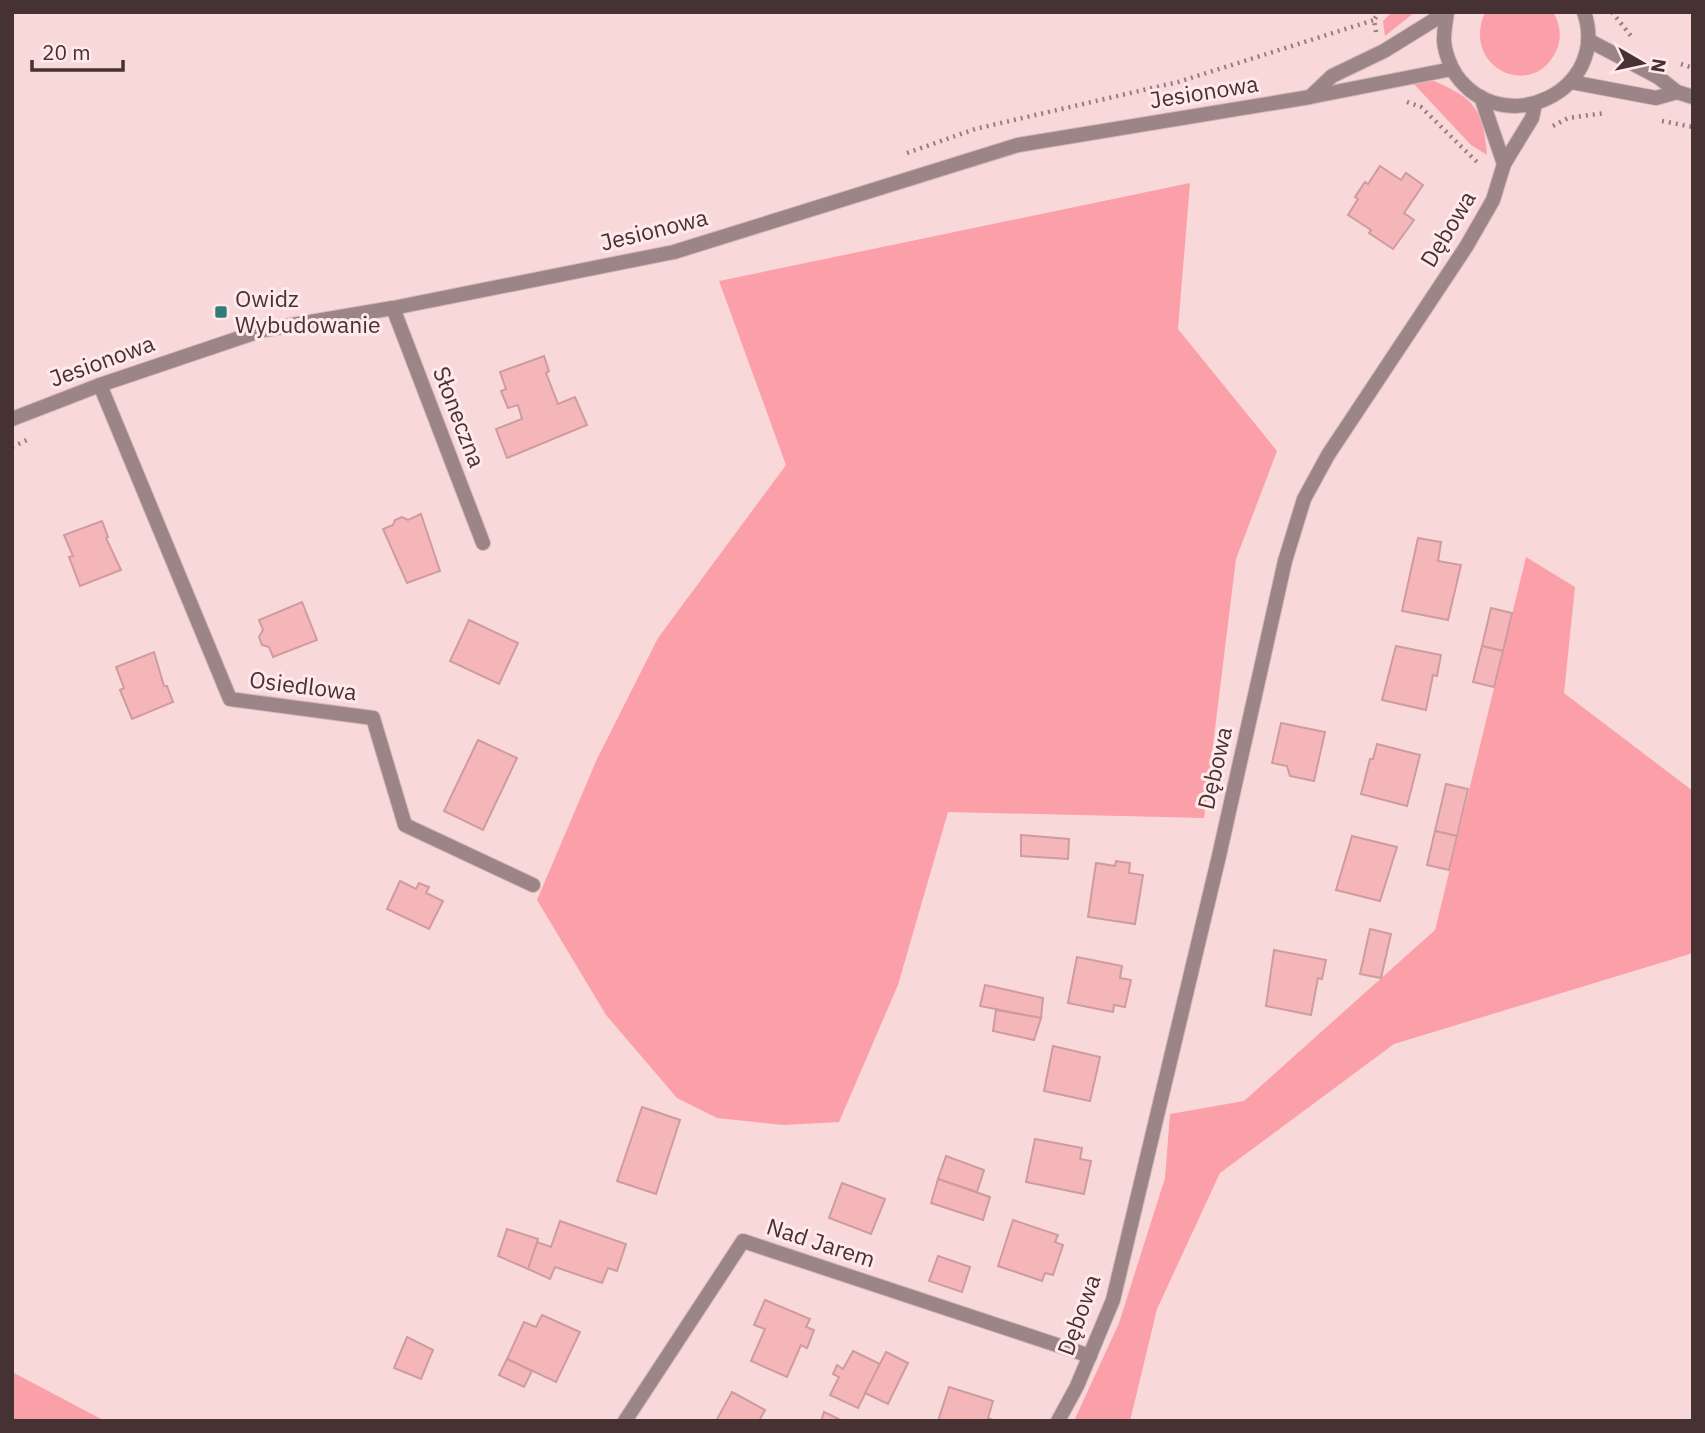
<svg xmlns="http://www.w3.org/2000/svg" width="1705" height="1433" font-family="'IBM Plex Sans',sans-serif">
<style>
.green{fill:#fba0a8}
.building{fill:#f5b6ba;stroke:#ce9ca0;stroke-width:2}
.lines{fill:none;stroke-linecap:round;stroke-linejoin:round}
.minor-casing{stroke:#d5b7b9;stroke-width:16}
.tertiary-casing{stroke:#d5b7b9;stroke-width:16}
.path{stroke:#977d7f;stroke-width:4.5;stroke-dasharray:2 5;stroke-linecap:butt}
.minor{stroke:#9b8586;stroke-width:14}
.tertiary{stroke:#9b8586;stroke-width:14}
.poi-dot{fill:#337c7c;stroke:#ffe9ea;stroke-width:2.5}
.labels{text-anchor:middle;stroke-width:6;stroke-linejoin:round;paint-order:stroke}
.street-label{font-size:23px;fill:#463133;stroke:#ffe9ea}
.poi-label{font-size:23px;fill:#463133;stroke:#ffe9ea;text-anchor:start}
</style>
<rect width="100%" height="100%" fill="#f9d8da"/>
<g class="green">
<polygon points="1392,12 1415,12 1385,36 1383,21"/>
<path d="M1485 12H1553C1560 23 1562 37 1557 49 1535 102 1460 69 1485 12Z"/>
<path d="M1434 81C1476 99 1483 110 1487 155L1471 145 1412 82Z"/>
<polygon points="1190,183 1178,329 1277,451 1236,559 1204,818 948,812 898,985 839,1122 783,1125 717,1118 677,1098 606,1015 537,900 597,759 658,638 786,465 719,281"/>
<polygon points="1526,557 1575,587 1564,693 1693,791 1693,953 1394,1044 1220,1173 1157,1309 1130,1421 1074,1421 1119,1323 1165,1178 1170,1114 1244,1101 1435,930"/>
<polygon points="12,1372 105,1421 12,1421"/>
</g>
<g class="building">
<polygon points="1380,166 1401,180 1406,173 1423,185 1404,213 1414,220 1393,249 1369,233 1371,230 1348,215 1358,199 1355,197 1365,182 1368,184"/>
<polygon points="544,356 549,371 546,373 558,404 575,397 587,425 507,458 496,429 522,419 518,405 508,408 501,391 506,389 500,372"/>
<polygon points="421,514 440,571 407,583 383,529 393,525 395,520 402,517 408,520"/>
<polygon points="102,521 108,537 106,538 121,570 80,586 69,557 73,556 64,535"/>
<polygon points="1418,538 1441,542 1438,561 1461,565 1448,620 1402,611"/>
<polygon points="302,602 317,640 273,657 269,647 262,645 259,637 263,630 259,620"/>
<polygon points="1491,608 1512,613 1503,651 1482,646"/>
<polygon points="469,620 518,643 499,684 450,661"/>
<polygon points="1396,646 1441,655 1437,676 1433,675 1426,710 1382,700"/>
<polygon points="1482,646 1503,651 1494,687 1473,682"/>
<polygon points="154,652 164,686 167,686 173,702 132,719 120,690 124,688 116,667"/>
<polygon points="1281,723 1325,732 1314,781 1290,776 1287,766 1272,763"/>
<polygon points="478,740 517,758 483,830 444,811"/>
<polygon points="1377,744 1420,755 1407,806 1361,794 1370,759 1373,759"/>
<polygon points="1446,784 1468,789 1457,836 1435,831"/>
<polygon points="1435,831 1457,836 1449,870 1427,865"/>
<polygon points="1021,835 1069,839 1068,859 1021,856"/>
<polygon points="1352,836 1397,847 1380,901 1336,890"/>
<polygon points="1116,861 1130,863 1129,873 1143,875 1135,924 1088,917 1096,863 1115,866"/>
<polygon points="400,881 416,889 419,883 429,887 426,893 443,901 429,929 387,909"/>
<polygon points="1370,929 1391,934 1381,978 1360,974"/>
<polygon points="1274,950 1326,960 1322,979 1318,978 1311,1015 1266,1006"/>
<polygon points="1077,957 1122,966 1120,978 1131,980 1125,1007 1114,1005 1113,1012 1068,1003"/>
<polygon points="985,985 1043,998 1041,1018 980,1006"/>
<polygon points="996,1010 1041,1018 1034,1040 993,1031"/>
<polygon points="1053,1046 1100,1057 1090,1101 1044,1091"/>
<polygon points="642,1107 680,1120 656,1194 617,1181"/>
<polygon points="1035,1139 1082,1148 1080,1159 1091,1161 1084,1194 1026,1182"/>
<polygon points="946,1156 984,1170 977,1192 938,1179"/>
<polygon points="938,1179 990,1197 983,1220 931,1203"/>
<polygon points="842,1183 885,1199 871,1234 829,1218"/>
<polygon points="1013,1220 1058,1235 1055,1242 1063,1245 1053,1275 1045,1273 1042,1281 998,1266"/>
<polygon points="560,1221 626,1244 617,1271 608,1268 602,1283 555,1267 550,1279 528,1269 537,1242 551,1247"/>
<polygon points="507,1229 538,1239 528,1269 498,1256"/>
<polygon points="938,1256 970,1267 962,1292 929,1281"/>
<polygon points="765,1300 810,1319 806,1327 814,1330 807,1348 801,1345 787,1377 751,1361 765,1329 754,1325"/>
<polygon points="542,1315 580,1332 556,1382 507,1359 524,1322 536,1327"/>
<polygon points="407,1337 433,1350 421,1379 394,1368"/>
<polygon points="853,1351 880,1364 858,1408 830,1395 839,1377 833,1374 837,1365 843,1369"/>
<polygon points="886,1352 908,1363 888,1404 865,1393"/>
<polygon points="507,1359 532,1371 524,1387 499,1375"/>
<polygon points="949,1387 993,1401 988,1418 995,1421 938,1421"/>
<polygon points="732,1392 765,1410 759,1421 716,1421"/>
<polygon points="824,1412 843,1421 821,1421"/>
</g>
<g class="lines">
<defs>
<g id="minor">
<polyline points="1311,96 1332,76 1384,51 1447,12"/>
<polyline points="1481,97 1504,164"/>
<polyline points="393,308 483,543"/>
<polyline points="100,385 230,699 373,718 405,825 533,885"/>
<polyline points="12,419 100,385 263,330 393,308 674,252 1018,145 1310,97 1452,69"/>
<polyline points="625,1421 743,1241 1090,1356"/>
<polyline points="1058,1421 1077,1386 1113,1300 1219,856 1285,561 1304,499 1328,455 1466,247 1493,200 1504,164 1532,118 1535,104"/>
</g>
<g id="tertiary">
<path d="M1447 12C1446 21 1444 30 1444 39 1444 50 1450 66 1456 75 1504 142 1611 90 1584 12"/>
<polyline points="1588,40 1658,77 1677,92 1693,97"/>
<polyline points="1571,82 1656,98 1677,92"/>
</g>
</defs>
<use href="#minor" class="minor-casing"/>
<use href="#tertiary" class="tertiary-casing"/>
<g class="path">
<polyline points="1612,12 1631,36"/>
<polyline points="1376,32 1374,20 1379,12"/>
<polyline points="1681,64 1693,68"/>
<polyline points="1407,102 1421,107 1479,164"/>
<polyline points="1662,121 1693,127"/>
<polyline points="1553,126 1568,118 1605,113"/>
<polyline points="907,153 975,129 1178,82 1374,20"/>
<polyline points="12,447 27,440"/>
</g>
<use href="#minor" class="minor"/>
<use href="#tertiary" class="tertiary"/>
</g>
<rect class="poi-dot" x="214" y="305" width="14" height="14" rx="3.5"/>
<g class="labels">
<g class="street-label">
<text transform="translate(1204 92) rotate(-9)" y="8">Jesionowa</text>
<text transform="translate(1448 229) rotate(-59)" y="8">Dębowa</text>
<text transform="translate(654 230) rotate(-14)" y="8">Jesionowa</text>
<text transform="translate(102 361) rotate(-20)" y="8">Jesionowa</text>
<text transform="translate(459 417) rotate(69)" y="8">Słoneczna</text>
<text transform="translate(303 686) rotate(7)" y="8">Osiedlowa</text>
<text transform="translate(1215 768) rotate(-77)" y="8">Dębowa</text>
<text transform="translate(821 1243) rotate(18)" y="8">Nad Jarem</text>
<text transform="translate(1079 1315) rotate(-70)" y="8">Dębowa</text>
</g>
<g class="poi-label">
<text x="235" y="307">Owidz<tspan x="235" dy="26">Wybudowanie</tspan></text>
</g>
</g>
<rect width="1705" height="1433" fill="none" stroke="#463133" stroke-width="28"/>
<g transform="translate(1642 63) rotate(99)" stroke="#ffe9ea" stroke-width="5" paint-order="stroke">
<path d="M0-5L12 26L0 18L-12 26Z" fill="#463133"/>
<text y="-10" font-size="19" font-weight="bold" text-anchor="middle" fill="#463133">N</text>
</g>
<path d="M32 60v10h91v-10" fill="none" stroke="#463133" stroke-width="3.5"/>
<text x="42" y="60" font-size="21" fill="#463133" stroke="#ffe9ea" stroke-width="5" paint-order="stroke">20 m</text>
</svg>
